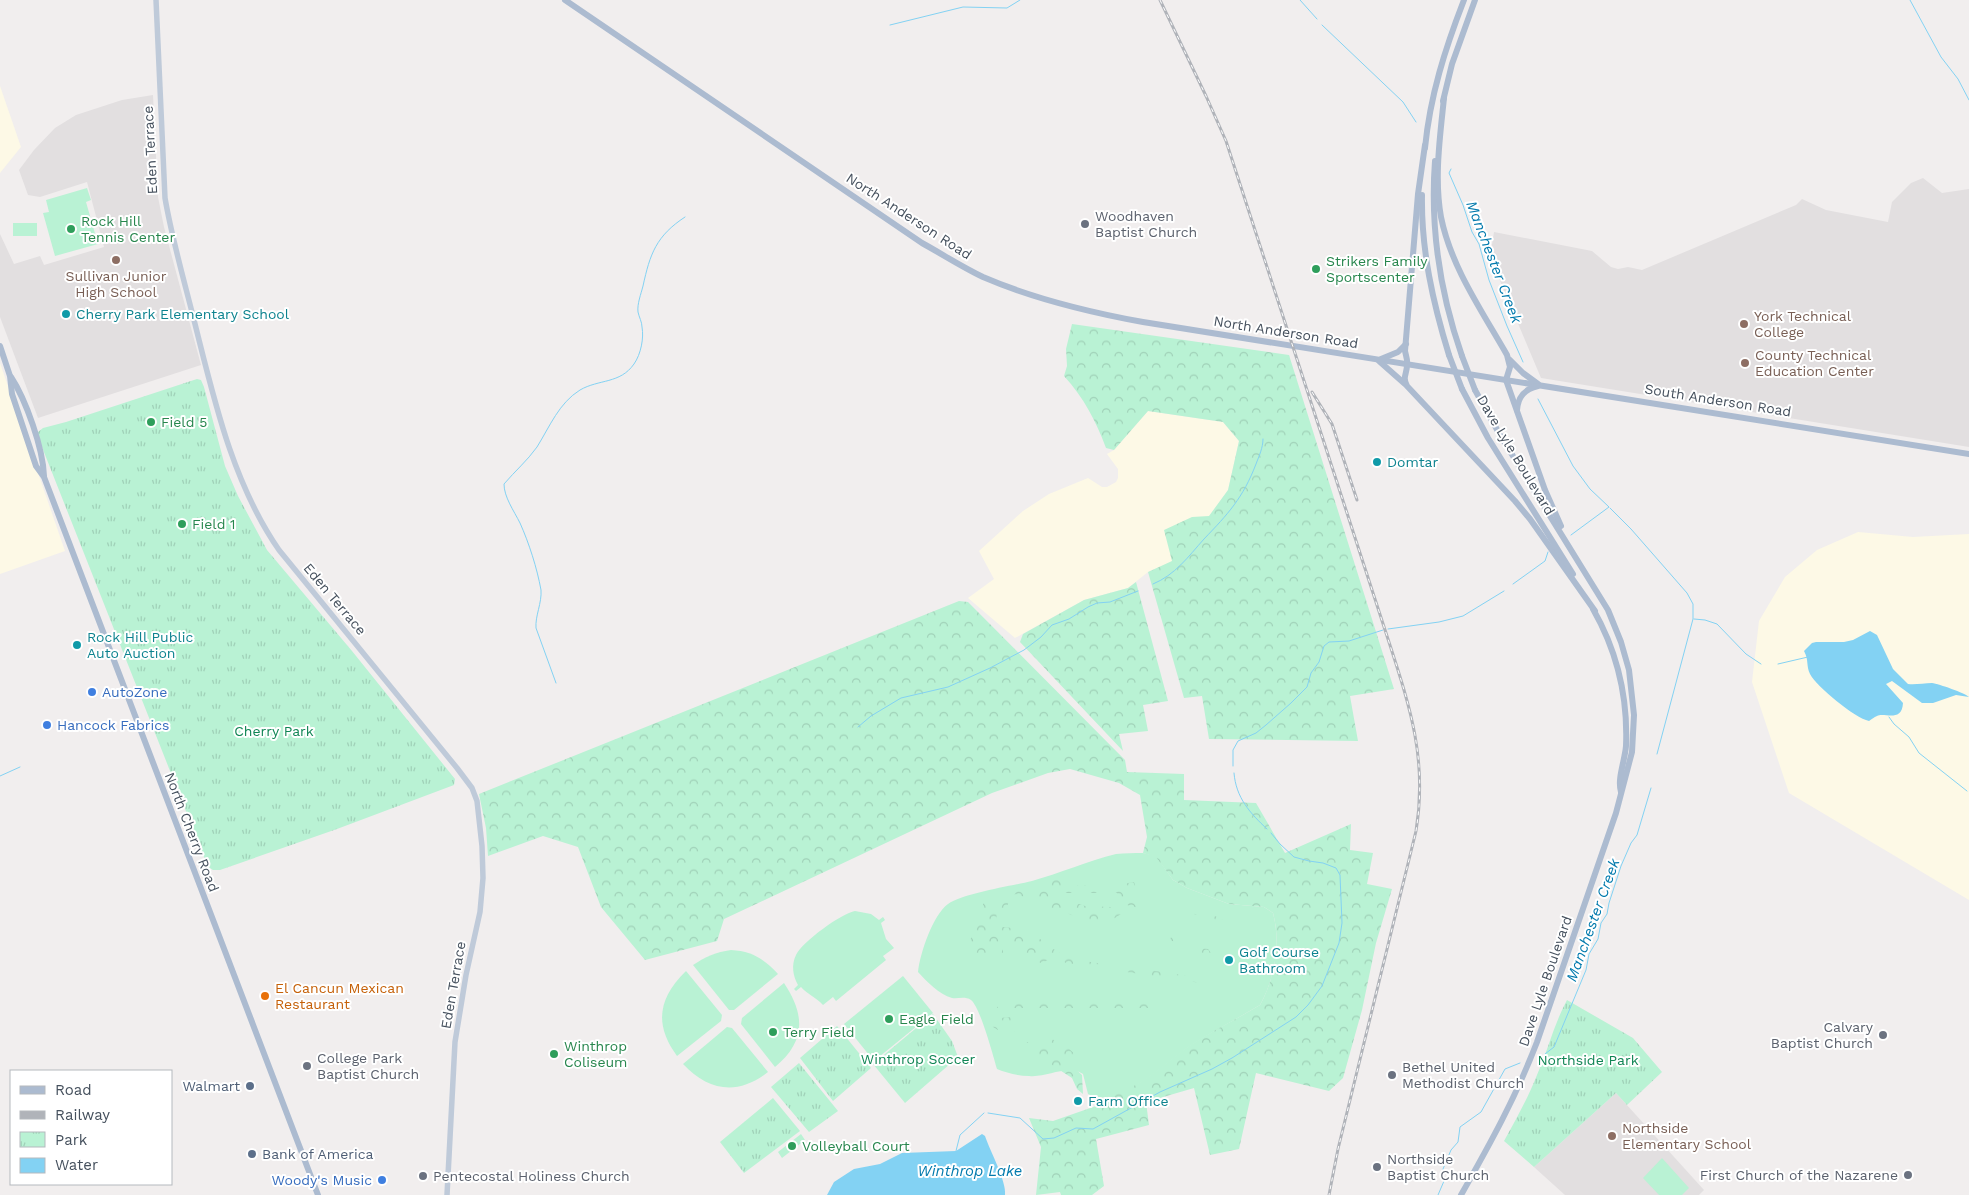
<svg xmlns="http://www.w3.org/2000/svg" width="1969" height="1195" font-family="'Work Sans',sans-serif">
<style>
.commercial{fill:#fdf9e6}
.education{fill:#e2dfe0}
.grass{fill:#b9f2d4}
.forest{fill:url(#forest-crowns)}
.park{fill:url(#park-tufts)}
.water{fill:#83d2f3}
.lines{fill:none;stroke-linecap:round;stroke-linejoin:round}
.stream{stroke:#83d2f3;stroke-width:1}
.secondary{stroke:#bfcad9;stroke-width:5.5}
.primary{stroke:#acbbd0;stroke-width:6}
.rail-casing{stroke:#b0b3b9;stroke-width:3}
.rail{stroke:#fff;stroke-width:1;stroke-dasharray:4;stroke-linecap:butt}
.primary-bridge{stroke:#acbbd0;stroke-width:6}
.worship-dot{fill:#6b7280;stroke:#fff;stroke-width:2}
.leisure-dot{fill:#2e9e5b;stroke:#fff;stroke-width:2}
.education-dot{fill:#8d6e63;stroke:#fff;stroke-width:2}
.culture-dot{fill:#0f9aa8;stroke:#fff;stroke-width:2}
.shop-dot{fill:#3f7fe0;stroke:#fff;stroke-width:2}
.food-dot{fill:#e8710a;stroke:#fff;stroke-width:2}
.service-dot{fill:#5c6f8a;stroke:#fff;stroke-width:2}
.labels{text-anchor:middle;stroke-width:4;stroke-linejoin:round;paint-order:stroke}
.street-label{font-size:14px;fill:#45505d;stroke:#fff}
.worship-label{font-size:14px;fill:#5b616d;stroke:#fff;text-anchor:start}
.leisure-label{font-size:14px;fill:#27864d;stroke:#fff;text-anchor:start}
.education-label{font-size:14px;fill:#785e54;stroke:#fff;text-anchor:start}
.culture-label{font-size:14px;fill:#0d838f;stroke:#fff;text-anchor:start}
.shop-label{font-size:14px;fill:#366cbe;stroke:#fff;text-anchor:start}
.park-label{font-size:14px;fill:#108554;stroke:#fff}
.food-label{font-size:14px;fill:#c56008;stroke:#fff;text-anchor:start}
.service-label{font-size:14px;fill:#4e5e75;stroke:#fff;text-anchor:end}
.water-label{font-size:15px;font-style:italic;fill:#027aad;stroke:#fff}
</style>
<defs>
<pattern id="forest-crowns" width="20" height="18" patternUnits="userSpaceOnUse" patternTransform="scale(1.25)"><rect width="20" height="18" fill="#b9f2d4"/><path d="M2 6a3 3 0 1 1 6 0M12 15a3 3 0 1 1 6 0" fill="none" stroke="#a0d1b8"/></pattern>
<pattern id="park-tufts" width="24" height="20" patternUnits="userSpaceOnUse" patternTransform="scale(1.25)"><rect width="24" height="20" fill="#b9f2d4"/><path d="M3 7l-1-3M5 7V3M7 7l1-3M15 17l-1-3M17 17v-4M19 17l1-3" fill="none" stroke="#a0d1b8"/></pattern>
</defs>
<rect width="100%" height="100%" fill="#f1eeee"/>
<g class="commercial">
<polygon points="0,86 21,147 0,173"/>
<polygon points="0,363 65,551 0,574"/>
<polygon points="1148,411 1223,422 1239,441 1228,490 1209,517 1192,517 1172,562 1148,572 1128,588 1084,600 1015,638 968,598 994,579 979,551 1023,511 1049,494 1088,478 1102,487 1107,487 1116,482 1118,478 1118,469 1107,454 1114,450"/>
<polygon points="1858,532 1913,537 1969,534 1969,900 1789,793 1752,682 1759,621 1785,577 1817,550"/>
</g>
<g class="education">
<polygon points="153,95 158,197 164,227 201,365 38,418 0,317 0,234 14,264 40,256 44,265 104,247 87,182 40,197 28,195 19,170 34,150 55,128 76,115 122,100"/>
<polygon points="1923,178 1942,193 1969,189 1969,447 1541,378 1490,257 1494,232 1592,251 1611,267 1618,269 1628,267 1642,270 1796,205 1802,199 1826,210 1888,222 1892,202 1911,183"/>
<polygon points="1616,1093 1704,1190 1699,1195 1565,1195 1534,1167"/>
</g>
<g class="grass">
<polygon points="87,188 91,200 86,202 98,244 55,256 43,213 49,212 46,200"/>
<rect x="13" y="223" width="24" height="13"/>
<path d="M1143 853 1156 856 1173 880 1187 888 1229 904 1264 907 1273 913C1281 943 1275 978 1260 1005 1237 1019 1213 1031 1190 1046 1166 1062 1118 1111 1088 1094L1083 1074C1067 1064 1047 1078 1029 1076 1018 1076 1007 1073 997 1069 993 1055 980 1007 971 1000 965 996 958 999 952 998 939 994 927 982 918 972 920 953 933 915 948 904 964 893 1012 886 1032 881 1060 873 1088 861 1116 854 1125 853 1134 853 1143 853Z"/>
<path d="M855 911 871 914 879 920 883 917 885 920 881 923 886 939 894 948 883 956 886 960 836 1001 833 997 823 1005C816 997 808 995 801 987L796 991 794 989 798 985C793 976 791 965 796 955 802 942 842 913 855 911Z"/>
<path d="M731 950C752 951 764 959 778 974L734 1010H729L693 965C705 957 716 952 731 950Z"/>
<path d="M686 971 722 1015 721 1021 677 1056C654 1025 658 998 686 971Z"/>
<polygon points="903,976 933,1013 874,1061 844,1024"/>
<path d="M784 983C806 1016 805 1042 775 1067L741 1024 742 1018Z"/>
<path d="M727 1027 732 1028 768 1072C738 1096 708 1091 683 1064Z"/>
<polygon points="801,1134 805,1140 782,1158 778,1152"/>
<polygon points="1662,1158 1689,1188 1682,1195 1659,1195 1643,1178"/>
</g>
<g class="forest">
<path d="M1072 324 1289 355 1394 689 1350 696 1358 741 1209 739 1202 696 1184 698 1148 572 1172 561 1164 530 1192 517 1209 516 1228 490 1239 441 1223 422 1148 411 1114 450 1106 448C1096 421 1084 398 1064 376L1067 366 1066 349Z"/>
<polygon points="1136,582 1168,701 1143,705 1148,731 1119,734 1123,751 1020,642 1023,634 1084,600 1128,588"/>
<path d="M959 601 968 602 1125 760 1127 772 1184 774V800L1256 803 1285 853 1351 824 1350 850 1373 853 1367 884 1392 889 1376 943 1362 1010 1343 1078 1329 1091 1256 1073 1239 1149 1210 1155 1194 1088 1146 1102 1149 1125 1096 1139 1104 1186 1092 1195H1061L1060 1192 1036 1195 1041 1147 1029 1118 1053 1121 1096 1106V1099C1135 1094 1159 1067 1189 1046 1212 1031 1237 1019 1260 1005 1275 978 1281 942 1273 913L1264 907 1229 904 1187 888 1173 880 1156 857 1143 853 1147 837 1140 795 1119 783 1070 769 1048 773 992 793 724 919 717 941 645 960 601 907 578 847 543 836 488 856 486 828 479 794Z"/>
<path d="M1062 875 1068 886 1089 885 1094 889 1134 882 1143 909 1127 905 1117 893H1062L1061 898 1085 906 1111 907 1121 914 1107 923 1076 917 1055 908H1045L1035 901 1032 895 1024 897 1015 894 1009 900 1006 912 998 907 995 926C1007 928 1021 927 1032 934 1050 944 1053 953 1075 959 1117 968 1160 969 1201 979V983L1066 963 1056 957 1041 963 1023 955 1019 947 1003 940V955L971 957 967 951 971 938 975 915 983 912V900L998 899 1006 894 1019 890 1032 891 1046 885Z"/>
<path d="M1195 912 1211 914 1225 921V925C1218 923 1213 917 1207 915 1202 914 1199 917 1194 914Z"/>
<path d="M1171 937 1199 948 1208 949 1211 953 1206 955C1195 948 1182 946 1170 940Z"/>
<polygon points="1065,1002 1159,1004 1157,1008 997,1008 999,1004"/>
<polygon points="1011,1017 1015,1035 1036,1047 1048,1037 1067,1047 1077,1056 1072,1066 1082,1075 1083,1094 1077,1089 1072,1078 990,1025 987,1019"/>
</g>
<g class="park">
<polygon points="197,379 201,380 204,387 225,466 238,496 267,550 352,651 455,779 454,785 337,829 220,870 213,870 208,867 38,437 38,432 43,428 66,422"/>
<path d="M1567 1000 1633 1038 1662 1072 1627 1105 1616 1093 1534 1167 1504 1141C1516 1119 1528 1098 1537 1075 1548 1050 1554 1024 1567 1000Z"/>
<polygon points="933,1014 952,1041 958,1057 905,1103 873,1064"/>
<polygon points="837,1026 871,1068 833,1101 800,1058"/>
<polygon points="799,1063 838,1111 809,1132 771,1087"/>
<polygon points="773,1098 800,1131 744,1173 720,1142"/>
</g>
<g class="water">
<path d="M1870 631 1877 635 1893 669 1908 684C1915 685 1924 683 1932 683 1939 684 1965 693 1969 697L1956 695 1933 703H1922L1892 681 1886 684 1903 703C1902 723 1884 712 1877 716 1874 717 1872 719 1869 721 1855 718 1817 687 1810 674 1806 666 1809 660 1804 651L1812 643 1816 642H1844L1853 640Z"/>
<path d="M982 1134 985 1136C990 1151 1007 1182 1005 1195H827L834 1182 854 1169 880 1164 902 1153 956 1151Z"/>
</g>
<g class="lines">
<g class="stream">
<polyline points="1300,0 1317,19"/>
<polyline points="1910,0 1941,57 1958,79 1969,100"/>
<polyline points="890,25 963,7 1007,8 1020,0"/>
<polyline points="1322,25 1403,102 1416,122"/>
<polyline points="1451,169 1449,173 1463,205 1472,232 1479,244 1489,280 1507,326 1523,362"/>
<polyline points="1538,399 1573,466 1590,489 1609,507 1571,535"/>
<polyline points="1610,508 1631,529 1687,593 1693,604 1693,619 1657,754"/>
<path d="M1153 584C1175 575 1188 557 1204 539 1228 514 1243 498 1256 464 1259 456 1263 448 1263 439"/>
<polyline points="1513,584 1545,561 1548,552"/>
<polyline points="1694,619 1705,620 1717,624 1746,654 1761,664"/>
<polyline points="1388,629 1439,622 1463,616 1504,591"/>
<polyline points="1778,664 1808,657"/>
<path d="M556 683 536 628C535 616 542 603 541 590 537 568 529 543 520 523 514 511 504 497 504 484 515 471 527 461 537 447 550 426 559 403 580 390 599 379 620 384 634 364 641 354 644 338 642 327 642 322 639 317 638 312 637 304 641 294 643 286 650 254 656 236 685 217"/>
<polyline points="1889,717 1894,724 1909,737 1919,753 1967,791"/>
<polyline points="858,727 871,716 901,698 948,687 990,668 1024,650 1041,637 1052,625 1069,619 1088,607 1097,603 1110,602 1138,591"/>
<polyline points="1233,766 1233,750 1238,741 1256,733 1266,725 1291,703 1307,687 1311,673 1319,662 1324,646 1329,642 1349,641 1383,630"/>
<path d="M1234 773C1236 798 1250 813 1267 829"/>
<polyline points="0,776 20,767"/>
<polyline points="1545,1054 1554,1047 1586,970 1589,954 1598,939 1601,923 1607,914 1609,903 1621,866 1631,843 1637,835 1651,788"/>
<polyline points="988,1113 1020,1118 1043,1139 1054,1138 1076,1128 1093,1129 1160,1092 1212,1069 1232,1058 1296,1017 1308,1005 1322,986 1339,943 1342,923 1340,875 1336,868 1323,863 1309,861 1294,857 1280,844 1271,833"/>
<polyline points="956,1151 960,1135 984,1113"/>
<polyline points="1438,1195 1444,1181 1443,1169 1451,1150 1458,1142 1460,1127 1481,1112 1505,1069 1520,1063"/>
</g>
<path class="secondary" d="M156 0 165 198C172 239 184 280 194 320 214 399 232 482 279 550L457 768 472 788 477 801 482 846 483 878 480 912 466 975 455 1042 447 1195"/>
<g class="primary">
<path d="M565 0 922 243C942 254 962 267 983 277 1034 299 1088 312 1143 322L1969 454"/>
<path d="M1444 98C1440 137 1434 178 1441 217 1451 267 1482 311 1507 355L1510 367 1506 380 1545 490 1561 526"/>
<polyline points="1443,101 1452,64 1475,0"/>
<path d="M1425 145 1418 194 1405 351C1406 356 1408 361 1407 365 1407 374 1402 377 1407 386L1515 501 1530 519 1595 611"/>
<path d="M1425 148C1430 96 1445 49 1464 0"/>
<path d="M1435 161C1430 228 1440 293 1462 356"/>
<path d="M1422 195C1421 250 1433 303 1449 355"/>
<polyline points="0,346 10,376 12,394 36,466 44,477 318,1195"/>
<polyline points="1381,359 1398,352 1406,344"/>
<polyline points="1510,360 1523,373 1538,384"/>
<polyline points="1379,361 1405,384"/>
<path d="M11 377C26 400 43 448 44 476"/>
<polyline points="1462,389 1488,438 1573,574"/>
<path d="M1517 410C1518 396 1525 389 1538 386"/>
<path d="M1593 609C1617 651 1628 698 1626 746 1625 760 1617 779 1621 792"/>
<path d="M1461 1195C1490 1144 1516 1097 1537 1042L1616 813 1632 752 1634 715 1629 670 1621 642 1608 610 1500 435 1475 390"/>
</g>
<defs>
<g id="rail">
<path d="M1160 0 1206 96 1226 141 1387 636C1409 704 1428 758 1416 831L1338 1149 1329 1195"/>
<polyline points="1312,392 1332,424 1357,500"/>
</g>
</defs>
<use href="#rail" class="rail-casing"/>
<use href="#rail" class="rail"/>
<g class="primary-bridge">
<polyline points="1449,355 1462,389"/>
<polyline points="1462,356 1475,390"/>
</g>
</g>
<g class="worship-dot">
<circle cx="1085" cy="224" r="5"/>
<circle cx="1883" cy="1035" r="5"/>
<circle cx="307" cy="1066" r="5"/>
<circle cx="1392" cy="1075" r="5"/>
<circle cx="1377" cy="1167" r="5"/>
<circle cx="1908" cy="1175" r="5"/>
<circle cx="423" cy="1176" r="5"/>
</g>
<g class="leisure-dot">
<circle cx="71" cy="229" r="5"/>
<circle cx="1316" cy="269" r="5"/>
<circle cx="151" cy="422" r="5"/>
<circle cx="182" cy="524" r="5"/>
<circle cx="889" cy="1019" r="5"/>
<circle cx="773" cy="1032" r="5"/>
<circle cx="554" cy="1054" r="5"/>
<circle cx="792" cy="1146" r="5"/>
</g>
<g class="education-dot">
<circle cx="116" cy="260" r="5"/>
<circle cx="1744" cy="324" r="5"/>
<circle cx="1745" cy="363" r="5"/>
<circle cx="1612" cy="1136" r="5"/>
</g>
<g class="culture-dot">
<circle cx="66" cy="314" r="5"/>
<circle cx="1377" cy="462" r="5"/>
<circle cx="77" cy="645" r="5"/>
<circle cx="1229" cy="960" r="5"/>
<circle cx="1078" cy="1101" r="5"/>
</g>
<g class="shop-dot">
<circle cx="92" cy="692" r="5"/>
<circle cx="47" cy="725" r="5"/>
<circle cx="382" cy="1180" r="5"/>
</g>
<circle class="food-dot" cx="265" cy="996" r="5"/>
<g class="service-dot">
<circle cx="250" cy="1086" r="5"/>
<circle cx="252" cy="1154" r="5"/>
</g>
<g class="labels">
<g class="street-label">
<text transform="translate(150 150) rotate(-93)" y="5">Eden Terrace</text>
<text transform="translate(909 216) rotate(33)" y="5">North Anderson Road</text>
<text transform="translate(1286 332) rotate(9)" y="5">North Anderson Road</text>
<text transform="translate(1718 400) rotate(9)" y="5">South Anderson Road</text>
<text transform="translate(1516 455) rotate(59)" y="5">Dave Lyle Boulevard</text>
<text transform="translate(335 599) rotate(50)" y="5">Eden Terrace</text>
<text transform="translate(192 832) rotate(69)" y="5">North Cherry Road</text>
<text transform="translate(1545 981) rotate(-71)" y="5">Dave Lyle Boulevard</text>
<text transform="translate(453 985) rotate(-80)" y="5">Eden Terrace</text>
</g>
<g class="worship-label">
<text x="1095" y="221">Woodhaven<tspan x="1095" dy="16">Baptist Church</tspan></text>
<text x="1873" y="1032" text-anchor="end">Calvary<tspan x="1873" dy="16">Baptist Church</tspan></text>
<text x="317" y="1063">College Park<tspan x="317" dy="16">Baptist Church</tspan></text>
<text x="1402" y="1072">Bethel United<tspan x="1402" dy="16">Methodist Church</tspan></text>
<text x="1387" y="1164">Northside<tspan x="1387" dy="16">Baptist Church</tspan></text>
<text x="1898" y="1180" text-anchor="end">First Church of the Nazarene</text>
<text x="433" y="1181">Pentecostal Holiness Church</text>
</g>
<g class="leisure-label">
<text x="81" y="226">Rock Hill<tspan x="81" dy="16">Tennis Center</tspan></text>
<text x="1326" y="266">Strikers Family<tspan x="1326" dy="16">Sportscenter</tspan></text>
<text x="161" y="427">Field 5</text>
<text x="192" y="529">Field 1</text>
<text x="899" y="1024">Eagle Field</text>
<text x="783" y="1037">Terry Field</text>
<text x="564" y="1051">Winthrop<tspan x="564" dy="16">Coliseum</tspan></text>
<text x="802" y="1151">Volleyball Court</text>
</g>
<g class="education-label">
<text x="116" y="281" text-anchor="middle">Sullivan Junior<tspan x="116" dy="16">High School</tspan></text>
<text x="1754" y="321">York Technical<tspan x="1754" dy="16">College</tspan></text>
<text x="1755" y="360">County Technical<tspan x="1755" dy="16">Education Center</tspan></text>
<text x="1622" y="1133">Northside<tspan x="1622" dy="16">Elementary School</tspan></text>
</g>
<g class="culture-label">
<text x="76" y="319">Cherry Park Elementary School</text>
<text x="1387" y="467">Domtar</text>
<text x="87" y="642">Rock Hill Public<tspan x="87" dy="16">Auto Auction</tspan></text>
<text x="1239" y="957">Golf Course<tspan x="1239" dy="16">Bathroom</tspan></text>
<text x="1088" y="1106">Farm Office</text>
</g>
<g class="shop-label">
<text x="102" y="697">AutoZone</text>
<text x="57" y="730">Hancock Fabrics</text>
<text x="372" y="1185" text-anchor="end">Woody's Music</text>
</g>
<g class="park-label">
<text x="274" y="736">Cherry Park</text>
<text x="918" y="1064">Winthrop Soccer</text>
<text x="1588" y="1065">Northside Park</text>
</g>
<g class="food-label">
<text x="275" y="993">El Cancun Mexican<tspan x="275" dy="16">Restaurant</tspan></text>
</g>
<g class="service-label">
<text x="240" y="1091">Walmart</text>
<text x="262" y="1159" text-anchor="start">Bank of America</text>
</g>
<g class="water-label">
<text transform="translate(1494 262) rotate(69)" y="5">Manchester Creek</text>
<text transform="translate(1593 920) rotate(-70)" y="5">Manchester Creek</text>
<text x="970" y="1176">Winthrop Lake</text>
</g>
</g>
<rect x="10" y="1070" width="162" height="115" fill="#ffffff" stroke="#b5b9be"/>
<rect x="20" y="1086" width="25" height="8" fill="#acbbd0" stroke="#b5b9be"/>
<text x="55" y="1095" font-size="15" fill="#45505d">Road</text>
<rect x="20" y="1111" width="25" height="8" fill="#b0b3b9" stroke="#b5b9be"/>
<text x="55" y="1120" font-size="15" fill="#45505d">Railway</text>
<rect x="20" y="1132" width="25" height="15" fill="url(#park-tufts)" stroke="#b5b9be"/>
<text x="55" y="1145" font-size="15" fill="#45505d">Park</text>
<rect x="20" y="1158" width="25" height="15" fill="#83d2f3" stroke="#b5b9be"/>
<text x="55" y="1170" font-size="15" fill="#45505d">Water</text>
</svg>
